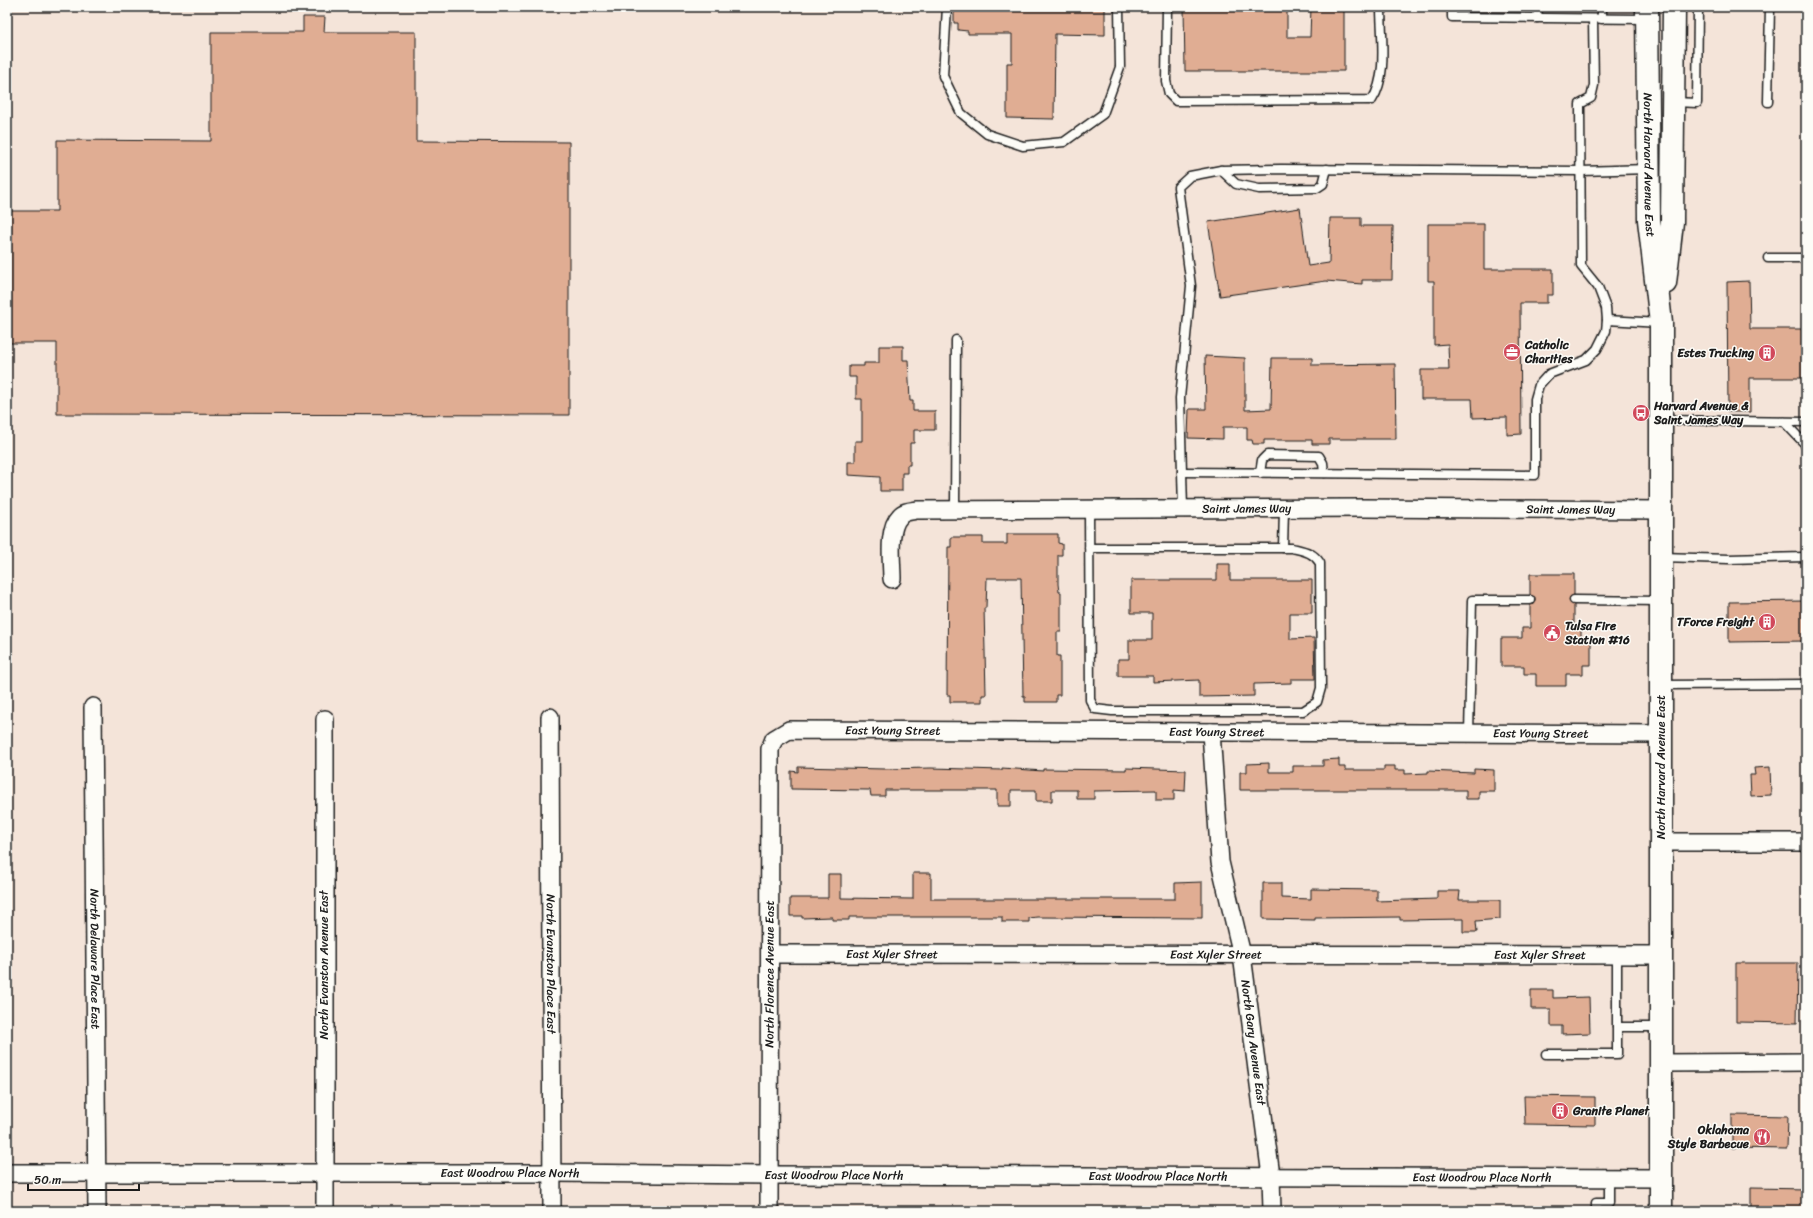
<svg xmlns="http://www.w3.org/2000/svg" width="1813" height="1218" font-family="Sriracha,sans-serif">
<style>
.building{fill:#e0ad93;stroke:#1c1c1c}
.lines{fill:none;stroke-linecap:round;stroke-linejoin:round}
.service-casing{stroke:#1c1c1c;stroke-width:11}
.minor-casing{stroke:#1c1c1c;stroke-width:20}
.secondary-casing{stroke:#1c1c1c;stroke-width:25}
.service{stroke:#fdfcf7;stroke-width:8}
.minor{stroke:#fdfcf7;stroke-width:17}
.secondary{stroke:#fdfcf7;stroke-width:22}
.labels{text-anchor:middle;stroke-width:3;stroke-linejoin:round;paint-order:stroke}
.street-label{font-size:12px;fill:#1c1c1c;stroke:#fdfcf7}
.poi-label{font-size:12px;font-weight:bold;fill:#1c1c1c;stroke:#fdfcf7;text-anchor:start}
</style>
<rect width="100%" height="100%" fill="#f4e4d9"/>
<filter id="ink" filterUnits="userSpaceOnUse"><feTurbulence type="fractalNoise" baseFrequency=".025" numOctaves="2"/><feDisplacementMap in="SourceGraphic" scale="8" xChannelSelector="R" yChannelSelector="G"/><feConvolveMatrix kernelMatrix="1 2 1 2 8 2 1 2 1" color-interpolation-filters="sRGB"/></filter>
<g filter="url(#ink)">
<g class="building">
<polygon points="954,7 1105,7 1105,35 1055,34 1054,119 1007,118 1007,63 1012,63 1012,34 968,34 968,31 958,30 958,23 954,23"/>
<polygon points="1184,7 1287,7 1287,37 1310,37 1311,7 1344,7 1344,71 1185,71"/>
<polygon points="303,17 325,17 324,32 416,32 416,141 569,142 569,415 57,414 57,343 7,343 7,211 57,211 57,140 211,141 211,32 303,32"/>
<polygon points="1300,208 1308,266 1329,263 1330,218 1361,218 1361,226 1393,226 1392,280 1362,280 1362,284 1326,281 1220,296 1208,222"/>
<polygon points="1428,224 1484,224 1484,269 1553,269 1553,295 1547,295 1547,303 1520,303 1521,434 1507,435 1507,417 1473,418 1472,399 1421,399 1421,370 1449,370 1448,344 1434,345 1434,281 1428,281"/>
<polygon points="1749,281 1750,329 1806,329 1806,378 1750,378 1750,412 1728,412 1727,282"/>
<polygon points="879,346 903,346 903,360 908,360 910,401 913,401 913,411 935,411 935,430 914,430 914,443 910,443 910,465 907,465 907,473 902,473 902,491 880,491 880,477 848,475 848,462 855,462 855,441 862,441 862,399 856,399 856,377 849,377 849,366 864,366 864,363 879,363"/>
<polygon points="1205,356 1245,358 1245,410 1271,409 1272,358 1312,358 1312,365 1395,364 1396,439 1329,439 1329,444 1312,444 1312,440 1264,440 1264,444 1253,444 1252,440 1247,440 1247,427 1223,427 1223,439 1188,438 1189,409 1206,409"/>
<polygon points="1007,534 1058,534 1058,543 1062,544 1062,555 1058,555 1058,584 1059,592 1061,592 1061,632 1057,632 1057,656 1060,656 1060,695 1056,695 1056,702 1025,702 1025,696 1023,696 1021,578 987,578 986,608 984,608 986,695 982,695 982,702 950,702 950,695 947,695 948,547 951,547 951,537 983,537 983,544 1007,544"/>
<polygon points="1217,564 1230,564 1230,580 1312,580 1312,613 1290,613 1290,639 1314,638 1315,679 1291,679 1291,683 1254,684 1254,696 1199,697 1199,680 1153,682 1153,676 1118,676 1118,659 1129,659 1129,640 1152,640 1152,613 1131,613 1131,580 1217,580"/>
<polygon points="1530,574 1574,574 1574,595 1570,597 1569,600 1574,605 1574,629 1581,629 1581,639 1591,639 1591,665 1583,665 1583,674 1566,674 1566,686 1536,686 1536,674 1524,674 1524,666 1501,666 1501,638 1522,638 1522,628 1530,628 1530,605 1535,600 1535,597 1530,595"/>
<polygon points="1806,601 1806,641 1729,642 1729,602"/>
<polygon points="1339,759 1339,767 1345,767 1345,770 1384,770 1384,766 1395,766 1395,770 1405,770 1405,774 1428,773 1428,771 1474,773 1474,769 1494,770 1494,791 1479,791 1479,799 1466,799 1466,790 1240,790 1240,772 1247,772 1247,764 1269,763 1269,772 1293,772 1293,766 1323,766 1323,760"/>
<polygon points="798,767 884,769 931,768 1002,770 1002,768 1043,771 1043,769 1126,770 1126,768 1186,770 1185,791 1174,790 1174,800 1156,800 1156,790 1094,791 1094,799 1077,799 1077,790 1052,790 1052,801 1036,801 1036,790 1011,790 1011,806 997,806 997,790 885,790 885,796 871,796 870,790 791,789 791,771 798,772"/>
<polygon points="1770,767 1771,795 1751,796 1750,775 1755,775 1754,768"/>
<polygon points="913,873 931,873 931,899 1175,899 1175,883 1202,882 1202,918 1037,917 1029,918 1029,922 1002,922 1002,917 849,917 849,920 832,920 832,917 802,918 802,916 790,916 790,898 828,898 828,874 841,874 841,898 913,899"/>
<polygon points="1263,883 1281,883 1281,898 1311,899 1311,889 1377,890 1377,901 1437,899 1437,891 1460,891 1459,900 1500,900 1500,919 1476,921 1477,932 1463,932 1463,919 1400,920 1400,917 1315,918 1315,920 1263,919"/>
<polygon points="1736,963 1798,963 1797,1023 1736,1022"/>
<polygon points="1531,990 1553,990 1553,998 1589,997 1590,1033 1562,1034 1562,1026 1551,1026 1551,1009 1531,1009"/>
<polygon points="1524,1096 1595,1097 1595,1125 1525,1124"/>
<polygon points="1732,1115 1788,1116 1787,1149 1732,1148"/>
<polygon points="1751,1188 1806,1189 1806,1211 1751,1211"/>
</g>
<g class="lines">
<defs>
<g id="service">
<polyline points="947,7 943,76 961,113 987,134 1023,146 1064,142 1103,114 1120,67 1119,7"/>
<path d="M1167 7 1166 81 1169 94 1176 101 1372 100C1388 76 1381 36 1381 7"/>
<polyline points="1452,7 1452,17 1646,19"/>
<polyline points="1537,18 1538,7"/>
<polyline points="1602,19 1602,7"/>
<polyline points="1674,102 1697,103 1698,7"/>
<polyline points="1768,102 1770,7"/>
<polyline points="1221,170 1236,184 1259,189 1317,188 1323,184 1327,169"/>
<polyline points="1768,258 1806,258"/>
<polyline points="1607,320 1660,323"/>
<polyline points="1662,420 1806,422"/>
<polyline points="1784,422 1806,445"/>
<polyline points="1182,472 1535,475 1535,399 1539,385 1549,374 1586,360 1597,349 1606,331 1607,320 1606,308 1598,287 1581,266 1580,104 1591,98 1594,85 1593,19"/>
<polyline points="1260,473 1262,460 1267,455 1319,456 1323,463 1324,473"/>
<polyline points="955,509 956,340"/>
<path d="M1089 509 1090 700 1095 709 1112 711H1303L1317 702 1321 688 1320 563C1313 552 1304 551 1292 548H1089"/>
<polyline points="1183,509 1180,398 1191,286 1178,187 1190,176 1221,170 1281,169 1581,171 1648,169"/>
<polyline points="1283,548 1284,509"/>
<polyline points="1661,557 1729,559 1806,557"/>
<polyline points="1574,600 1661,601"/>
<polyline points="1661,685 1806,684"/>
<polyline points="1469,734 1472,600 1530,600"/>
<polyline points="1617,955 1617,1027"/>
<polyline points="1546,1054 1617,1054 1617,1027 1660,1027"/>
<polyline points="1596,1211 1596,1203 1609,1203 1609,1177"/>
</g>
<g id="minor">
<path id="s1" d="M892 579C892 562 887 529 900 516 904 511 912 511 917 510L1363 508 1661 510"/>
<path id="s2" d="M93 707 97 1211"/>
<path id="s3" d="M550 717 552 1211"/>
<path id="s4" d="M1211 732 1220 862 1242 955 1271 1176 1272 1211"/>
<polyline points="1661,842 1806,842"/>
<path id="s5" d="M770 954 1661 955"/>
<polyline points="1661,1063 1806,1062"/>
<path id="s6" d="M7 1173H553L769 1175 1661 1178"/>
<polyline points="325,1211 325,719"/>
<path id="s7" d="M769 1211 770 749 774 739 789 730 1661 734"/>
</g>
<g id="secondary">
<path id="s8" d="M1647 7 1649 220 1661 323V1211"/>
<polyline points="1665,283 1672,222 1674,7"/>
</g>
</defs>
<use href="#service" class="service-casing"/>
<use href="#minor" class="minor-casing"/>
<use href="#secondary" class="secondary-casing"/>
<use href="#service" class="service"/>
<use href="#minor" class="minor"/>
<use href="#secondary" class="secondary"/>
</g>
</g>
<defs>
<symbol id="office-disc" viewBox="-11 -11 22 22"><circle r="9.5" fill="#d1495b" stroke="#fdfcf7"/><path d="M-6-3h4V-5.5h4V-3h4V5H-6ZM-1-4.5V-3h2v-1.5ZM-6 0V1H6V0Z" fill="#fff"/></symbol>
<symbol id="building-disc" viewBox="-11 -11 22 22"><circle r="9.5" fill="#d1495b" stroke="#fdfcf7"/><path d="M-4-6H4V6H1V3H-1V6H-4ZM-2.5-4.3h1.7v1.8h-1.7ZM.8-4.3h1.7v1.8H.8ZM-2.5-1h1.7V.8h-1.7ZM.8-1h1.7V.8H.8Z" fill="#fff"/></symbol>
<symbol id="bus-disc" viewBox="-11 -11 22 22"><circle r="9.5" fill="#d1495b" stroke="#fdfcf7"/><path d="M-5-6H5V4H4V6H2V4H-2V6H-4V4H-5ZM-3.5-4V0h7V-4ZM-3.5 1.2v1.5H-2V1.2ZM2 1.2v1.5H3.5V1.2Z" fill="#fff"/></symbol>
<symbol id="civic-disc" viewBox="-11 -11 22 22"><circle r="9.5" fill="#d1495b" stroke="#fdfcf7"/><path d="M-.6-6.5H3V-4.5H.6V-3L4-1V1h2V6H-6V1h2V-1L-.6-3ZM-1.2 2.5V6h2.4V2.5Z" fill="#fff"/></symbol>
<symbol id="restaurant-disc" viewBox="-11 -11 22 22"><circle r="9.5" fill="#d1495b" stroke="#fdfcf7"/><path d="M-5-6h1v4h1v-4h1v4h1v-4h1v5L-1.5 .5V6h-2V.5L-5-1ZM5-6V6H3V1.5H1.5Q1.5-4 5-6Z" fill="#fff"/></symbol>
</defs>
<g fill-rule="evenodd">
<use href="#office-disc" x="1502" y="342" width="20" height="20"/>
<use href="#building-disc" x="1757" y="343" width="20" height="20"/>
<use href="#bus-disc" x="1631" y="403" width="20" height="20"/>
<use href="#building-disc" x="1757" y="612" width="20" height="20"/>
<use href="#civic-disc" x="1542" y="623" width="20" height="20"/>
<use href="#building-disc" x="1550" y="1101" width="20" height="20"/>
<use href="#restaurant-disc" x="1752" y="1127" width="20" height="20"/>
</g>
<g class="labels">
<g class="street-label">
<text dy="4" stroke="none"><textPath href="#s8" startOffset="158">North Harvard Avenue East</textPath></text>
<text dy="4" stroke="none"><textPath href="#s1" startOffset="413">Saint James Way</textPath></text>
<text dy="4" stroke="none"><textPath href="#s1" startOffset="737">Saint James Way</textPath></text>
<text dy="4" stroke="none"><textPath href="#s7" startOffset="594">East Young Street</textPath></text>
<text dy="4" stroke="none"><textPath href="#s7" startOffset="918">East Young Street</textPath></text>
<text dy="4" stroke="none"><textPath href="#s7" startOffset="1242">East Young Street</textPath></text>
<text transform="translate(1661 767) rotate(-90)" y="4">North Harvard Avenue East</text>
<text dy="4" stroke="none"><textPath href="#s5" startOffset="122">East Xyler Street</textPath></text>
<text dy="4" stroke="none"><textPath href="#s5" startOffset="446">East Xyler Street</textPath></text>
<text dy="4" stroke="none"><textPath href="#s5" startOffset="770">East Xyler Street</textPath></text>
<text dy="4" stroke="none"><textPath href="#s2" startOffset="252">North Delaware Place East</textPath></text>
<text dy="4" stroke="none"><textPath href="#s3" startOffset="247">North Evanston Place East</textPath></text>
<text transform="translate(324 965) rotate(-90)" y="4">North Evanston Avenue East</text>
<text dy="4" stroke="none"><textPath href="#s7" startOffset="237">North Florence Avenue East</textPath></text>
<text dy="4" stroke="none"><textPath href="#s4" startOffset="314">North Gary Avenue East</textPath></text>
<text dy="4" stroke="none"><textPath href="#s6" startOffset="503">East Woodrow Place North</textPath></text>
<text dy="4" stroke="none"><textPath href="#s6" startOffset="827">East Woodrow Place North</textPath></text>
<text dy="4" stroke="none"><textPath href="#s6" startOffset="1151">East Woodrow Place North</textPath></text>
<text dy="4" stroke="none"><textPath href="#s6" startOffset="1475">East Woodrow Place North</textPath></text>
</g>
<g class="poi-label">
<text x="1525" y="349">Catholic<tspan x="1525" dy="14">Charities</tspan></text>
<text x="1754" y="357" text-anchor="end">Estes Trucking</text>
<text x="1654" y="410">Harvard Avenue &amp;<tspan x="1654" dy="14">Saint James Way</tspan></text>
<text x="1754" y="626" text-anchor="end">TForce Freight</text>
<text x="1565" y="630">Tulsa Fire<tspan x="1565" dy="14">Station #16</tspan></text>
<text x="1573" y="1115">Granite Planet</text>
<text x="1749" y="1134" text-anchor="end">Oklahoma<tspan x="1749" dy="14">Style Barbecue</tspan></text>
</g>
</g>
<rect width="1813" height="1218" fill="none" stroke="#fdfcf7" stroke-width="24"/>
<rect x="12" y="12" width="1789" height="1194" fill="none" stroke="#1c1c1c" stroke-width="1.5" filter="url(#ink)"/>
<path d="M28 1184v6h111v-6" fill="none" stroke="#1c1c1c" stroke-width="2"/>
<text x="34" y="1184" font-size="12" fill="#1c1c1c" stroke="#fdfcf7" stroke-width="3" paint-order="stroke">50 m</text>
</svg>
